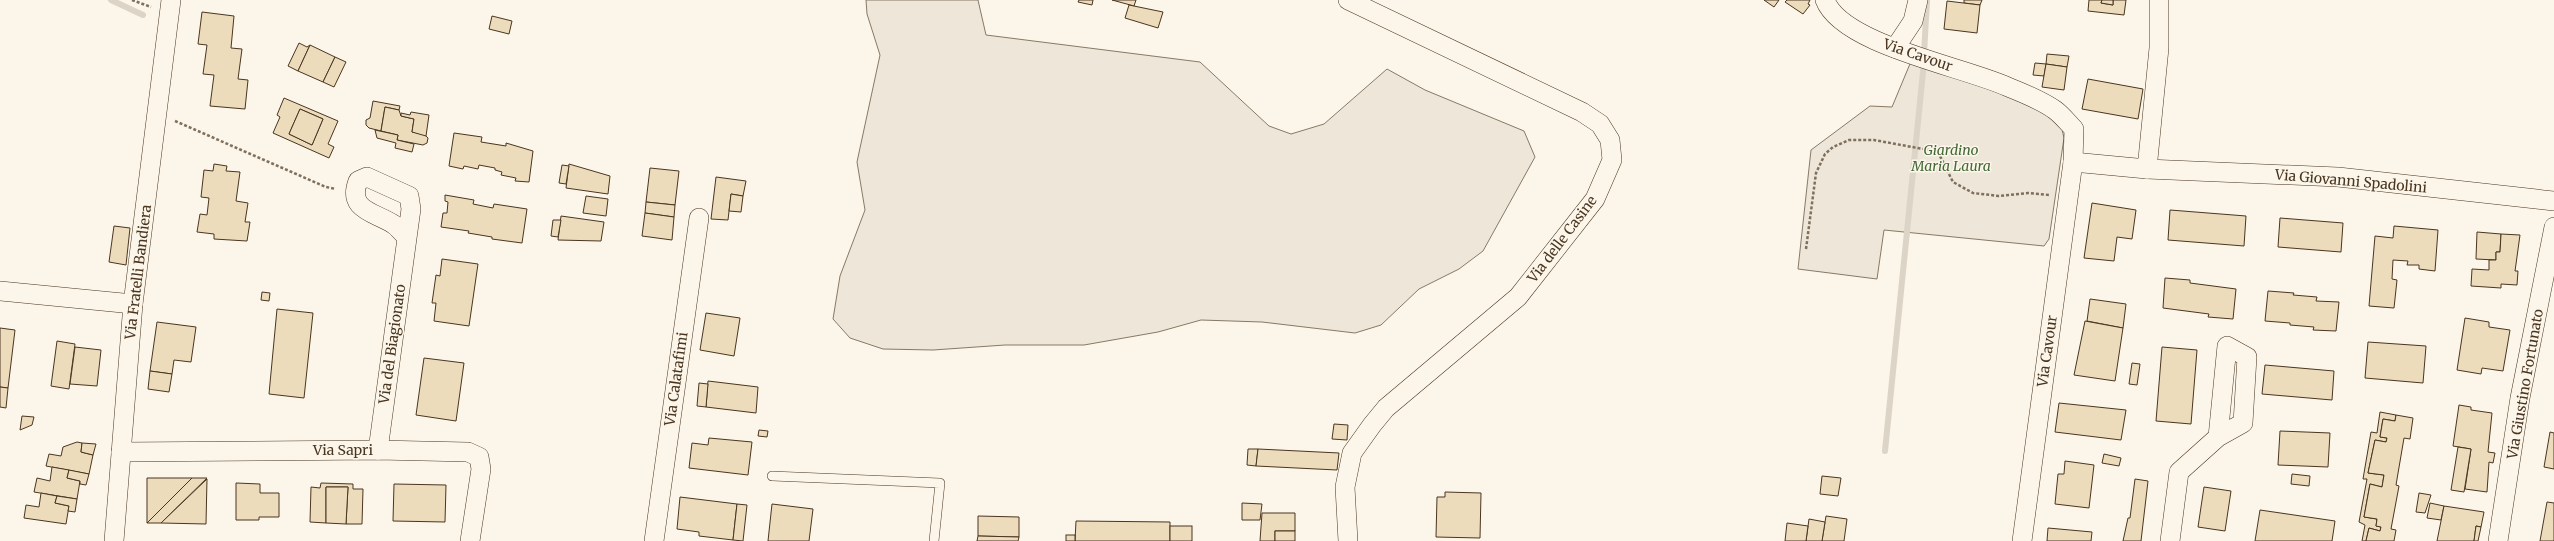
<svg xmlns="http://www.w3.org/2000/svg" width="2554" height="541" font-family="Merriweather,serif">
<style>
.green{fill:#ede6d9;stroke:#887966}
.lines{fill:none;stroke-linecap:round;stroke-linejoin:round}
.stream{stroke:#dcd4c6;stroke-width:6}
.building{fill:#ecdcbc;stroke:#4a3520;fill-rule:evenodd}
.lane-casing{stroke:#4a3520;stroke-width:10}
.street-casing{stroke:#4a3520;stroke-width:20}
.path{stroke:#7f6f5c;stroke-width:2.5;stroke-dasharray:3 2;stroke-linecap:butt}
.lane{stroke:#fbf6e9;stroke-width:9}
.street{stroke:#fbf6e9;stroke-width:19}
.labels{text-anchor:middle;stroke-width:3;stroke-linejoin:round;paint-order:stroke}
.street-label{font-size:14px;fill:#4a3520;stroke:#fbf6e9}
.park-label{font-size:14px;font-style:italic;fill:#436837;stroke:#fbf6e9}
</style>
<rect width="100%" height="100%" fill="#fbf6e9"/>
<g class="green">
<polygon points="866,0 978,0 986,35 1200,62 1269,126 1291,134 1324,124 1387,69 1425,90 1524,131 1535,157 1483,251 1459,269 1419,289 1381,325 1355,333 1262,322 1201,320 1158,332 1084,345 1005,345 933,350 883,349 850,338 833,319 840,276 865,210 857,162 880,55 867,14"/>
<polygon points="1912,59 2044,110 2061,125 2064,138 2049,239 2044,246 1884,230 1877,279 1798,269 1811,150 1870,106 1892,107"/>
</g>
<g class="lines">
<g class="stream">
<polyline points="111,0 143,15"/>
<polyline points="1885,451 1923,72 1927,0"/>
</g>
</g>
<g class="building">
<polygon points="1079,0 1093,0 1092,5 1078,2"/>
<polygon points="1112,0 1136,0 1134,6"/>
<polygon points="1764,0 1779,0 1774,7"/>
<polygon points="1787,0 1810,0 1808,4 1810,5 1803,14 1785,2"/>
<polygon points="1964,0 1982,0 1980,5 1964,3"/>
<polygon points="2089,0 2102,0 2101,3 2113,5 2113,0 2126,0 2124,15 2088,11"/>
<polygon points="2102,0 2113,0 2113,5 2101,3"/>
<polygon points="1947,1 1980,5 1977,33 1944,29"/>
<polygon points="1129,5 1163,12 1158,28 1125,18"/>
<polygon points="202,12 234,16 231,48 242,49 238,79 248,80 245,109 210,106 214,75 203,74 207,45 198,44"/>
<polygon points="492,16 512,21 509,34 489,29"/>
<polygon points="299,43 307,47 310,45 298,71 288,66"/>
<polygon points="310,45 335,57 323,82 298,71"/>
<polygon points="2047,54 2069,56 2067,67 2046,64"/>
<polygon points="335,57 346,62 334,87 323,82"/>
<polygon points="2035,63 2046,64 2044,76 2033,75"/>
<polygon points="2046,64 2067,67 2064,90 2042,87"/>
<polygon points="2088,79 2143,89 2138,119 2082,109"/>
<path d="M284 98 338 121 328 144 334 147 329 158 273 133 280 117 277 115ZM300 109 323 119 312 145 289 134Z"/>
<polygon points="373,101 400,106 399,110 385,107 381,131 369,128 366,125 366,120 370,118"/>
<polygon points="385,107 399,110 401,116 414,119 412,132 424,134 428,138 427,143 423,145 397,140 398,135 381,131"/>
<polygon points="300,109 323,119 312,145 289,134"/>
<polygon points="411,112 429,115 426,136 412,132 414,119 401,116 401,113 410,115"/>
<polygon points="375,130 398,135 397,140 414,144 412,152 395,148 396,143 377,138"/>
<polygon points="454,133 482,137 481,142 506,146 506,143 533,151 529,182 515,181 516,178 501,175 502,172 495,170 495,168 479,165 478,169 464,166 463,169 449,166"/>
<polygon points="214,164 227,166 226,171 240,172 236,201 248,203 245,222 250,222 247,241 214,239 214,234 197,232 200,214 207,215 209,198 201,197 204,170 213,171"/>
<polygon points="569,164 610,176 608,194 566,188"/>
<polygon points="562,165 569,166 566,184 559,183"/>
<polygon points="650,168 679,171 675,205 646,202"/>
<polygon points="716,177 746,181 743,196 731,194 728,220 711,219"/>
<polygon points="731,194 743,196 741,212 729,211"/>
<polygon points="445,195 474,200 473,204 493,208 494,204 527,209 522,243 492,239 492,237 468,233 469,231 441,227 443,213 447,213 448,202 445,201"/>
<polygon points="586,196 608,199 606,216 583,213"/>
<polygon points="646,202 675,205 674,217 645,213"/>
<polygon points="2092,203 2136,210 2132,239 2117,237 2114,261 2084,258"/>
<polygon points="2170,210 2246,216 2244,246 2168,240"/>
<polygon points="645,213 674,217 672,240 642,236"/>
<polygon points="561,216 604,222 601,241 558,240"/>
<polygon points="2280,218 2343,223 2341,252 2278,247"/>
<polygon points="553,220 561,220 558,237 551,236"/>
<polygon points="114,226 130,228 126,265 109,262"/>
<polygon points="2394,226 2438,230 2435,271 2419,269 2419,265 2407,265 2408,261 2393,260 2392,279 2397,280 2394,308 2369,306 2375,236 2393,238"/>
<polygon points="2477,232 2501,234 2500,252 2496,252 2496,260 2476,259"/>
<polygon points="2501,234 2520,235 2516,264 2515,271 2518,271 2517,285 2501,284 2501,288 2471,286 2472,269 2489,270 2489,260 2496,260 2496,252 2500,252"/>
<polygon points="442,259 478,264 469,326 434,321 436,303 432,303 436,275 440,276"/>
<polygon points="2165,278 2190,280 2190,283 2236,289 2233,319 2208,317 2209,314 2163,308"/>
<polygon points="2268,291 2294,293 2293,295 2317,297 2316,301 2339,302 2336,331 2313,330 2314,327 2290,325 2290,323 2265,321"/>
<polygon points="262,292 270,293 269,301 261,300"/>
<polygon points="2090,299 2126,304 2123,328 2087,321"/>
<polygon points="277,309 313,313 304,398 269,394"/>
<polygon points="706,313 740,318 734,356 700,350"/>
<polygon points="2465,318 2489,322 2489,327 2510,330 2503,371 2482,368 2481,374 2457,370"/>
<polygon points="2085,321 2123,328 2115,381 2074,375"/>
<polygon points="157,322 196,327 191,362 174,360 172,374 150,371"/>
<polygon points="0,328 15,330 8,388 0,387"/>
<polygon points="57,341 75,344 69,389 51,386"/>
<polygon points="2368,342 2426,346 2423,383 2365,378"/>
<polygon points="75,347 101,350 97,386 70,384"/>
<polygon points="2162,347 2197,350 2191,424 2156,421"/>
<polygon points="424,358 464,363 456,421 416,415"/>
<polygon points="2132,363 2140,364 2137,385 2129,384"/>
<polygon points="2265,365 2334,371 2332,400 2262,394"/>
<polygon points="150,371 172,374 169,392 148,389"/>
<polygon points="708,381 758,387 756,413 706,407"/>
<polygon points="699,383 708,384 706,407 697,406"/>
<polygon points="0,387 8,388 6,408 0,407"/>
<polygon points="2059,403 2126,410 2121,440 2055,432"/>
<polygon points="2459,405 2471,407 2471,410 2492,413 2488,452 2495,453 2493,463 2489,462 2487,492 2465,489 2471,449 2453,446"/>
<polygon points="2380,412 2396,415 2395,421 2383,419 2380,437 2387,438 2386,442 2375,440 2368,473 2384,475 2382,487 2370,484 2364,517 2377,519 2376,526 2381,527 2380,531 2369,528 2366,541 2362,541 2365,525 2359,522 2367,479 2363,479 2371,432 2377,433"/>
<polygon points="2396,415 2413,418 2410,439 2404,438 2396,485 2399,486 2391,529 2396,530 2394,541 2366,541 2369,528 2380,531 2381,527 2376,526 2377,519 2364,517 2370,484 2382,487 2384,475 2368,473 2375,440 2386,442 2387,438 2380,437 2383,419 2395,421"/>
<polygon points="22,416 34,417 32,425 20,430"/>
<polygon points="1334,424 1348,425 1347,440 1332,439"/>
<polygon points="759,430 768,431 767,437 758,436"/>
<polygon points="2280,431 2330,433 2328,467 2278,465"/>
<polygon points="2550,432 2554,433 2554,469 2544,467"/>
<polygon points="709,438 752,442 748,475 689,468 692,443 708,445"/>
<polygon points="77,442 82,443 81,452 93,455 89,474 46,466 49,454 61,456 63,447"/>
<polygon points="82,443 96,444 93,455 81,452"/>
<polygon points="2458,447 2471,449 2464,492 2451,490"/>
<polygon points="1248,449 1258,449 1256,466 1247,465"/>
<polygon points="1258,449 1339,453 1337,470 1256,466"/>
<polygon points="2104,454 2121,458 2119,466 2102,463"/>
<polygon points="2065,461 2094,465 2089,508 2055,504 2058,474 2064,474"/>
<polygon points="52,467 69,470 67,478 80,481 77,499 34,492 37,478 50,481"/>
<polygon points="69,470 89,474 86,485 80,484 80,481 67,478"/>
<polygon points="2292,474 2310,476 2309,486 2291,484"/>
<polygon points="1822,476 1841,478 1838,496 1820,494"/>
<polygon points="147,478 192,478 147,523"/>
<polygon points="192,478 207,478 161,523 147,523"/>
<polygon points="207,479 206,524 161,523"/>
<polygon points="2135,479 2148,481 2141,541 2123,541 2128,518 2130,518"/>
<polygon points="236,483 260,484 260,493 279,493 279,517 259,517 259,520 236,520"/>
<polygon points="321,483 353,484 353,489 363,489 362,524 346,524 348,487 326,487 326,523 310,522 311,487 320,488"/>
<polygon points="394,484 446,485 445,522 393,521"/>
<polygon points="326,487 348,487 346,524 326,523"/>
<polygon points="2204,487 2231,491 2225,531 2198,527"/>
<polygon points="1445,492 1481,493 1480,538 1436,537 1437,497 1445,497"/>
<polygon points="41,493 57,496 55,503 69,506 66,524 24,518 26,505 39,507"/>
<polygon points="2419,493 2431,495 2425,513 2416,512"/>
<polygon points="57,496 77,499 75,512 68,511 69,506 55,503"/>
<polygon points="680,497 737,504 733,540 699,536 699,532 677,529"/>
<polygon points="2547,502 2554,503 2554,541 2540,541"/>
<polygon points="1242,503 1262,504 1260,520 1242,520"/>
<polygon points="2430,503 2444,506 2441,520 2427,518"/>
<polygon points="737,504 747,505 743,541 733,540"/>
<polygon points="772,504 813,509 809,541 768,541"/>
<polygon points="2444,506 2484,512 2481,527 2476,526 2474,541 2437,541"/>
<polygon points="2260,510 2335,521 2332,541 2255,541"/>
<polygon points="1262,513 1295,513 1295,531 1275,531 1275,541 1260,541"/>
<polygon points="978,516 1019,517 1019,537 978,536"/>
<polygon points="1826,516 1847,519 1844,541 1822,541"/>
<polygon points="1809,519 1825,522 1822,541 1806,541"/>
<polygon points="1076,521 1170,522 1170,541 1075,541"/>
<polygon points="1787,523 1808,526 1806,541 1785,541"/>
<rect x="1170" y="526" width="22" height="15"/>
<polygon points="2476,526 2481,527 2478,541 2474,541"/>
<polygon points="2048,528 2092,532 2091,541 2047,541"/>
<rect x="1275" y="531" width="20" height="10"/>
<rect x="1066" y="535" width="9" height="6"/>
<polygon points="978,536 1019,537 1018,541 977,541"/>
</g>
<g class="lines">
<defs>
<polyline id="lane" points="772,476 940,483 934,541"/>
<g id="street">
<path d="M1825 0C1842 45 1965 67 2008 87 2023 93 2041 100 2055 110 2062 115 2068 123 2074 129L2073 162"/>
<polyline points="1895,48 1913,21 1918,0"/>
<polyline points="2147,169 2338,177 2554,201"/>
<polyline points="0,291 133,304"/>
<path d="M378 450 411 209 409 196 367 177 358 181C347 210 374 212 393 224 398 227 402 233 407 237"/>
<polyline points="121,452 378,450 468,452 479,457 481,469 470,541"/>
<polyline points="114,541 133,304 171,0"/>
<polyline points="654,541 699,218"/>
<polyline points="1348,541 1345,487 1352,453 1372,425 1386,408 1518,297 1595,199 1612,160 1610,140 1600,124 1582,112 1348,0"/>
<polyline points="2022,541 2073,162 2147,169 2159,48 2159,0"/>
<polyline points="2170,541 2179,472 2218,437 2243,423 2247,357 2227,346 2218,437"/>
<polyline points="2498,541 2520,398 2554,227"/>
</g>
</defs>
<use href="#lane" class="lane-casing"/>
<use href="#street" class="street-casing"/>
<g class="path">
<polyline points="132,0 151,7"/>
<polyline points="175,121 326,187 336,189"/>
<polyline points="1806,249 1816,173 1825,154 1833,147 1849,140 1874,140 1934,151 1939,154 1953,182 1973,193 1999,196 2028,193 2050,195"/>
</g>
<use href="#lane" class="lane"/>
<use href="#street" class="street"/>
</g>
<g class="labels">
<g class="street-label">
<text transform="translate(1918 55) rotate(19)" y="5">Via Cavour</text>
<text transform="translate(2351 181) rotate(5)" y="5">Via Giovanni Spadolini</text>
<text transform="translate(1562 239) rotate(-53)" y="5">Via delle Casine</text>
<text transform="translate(138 272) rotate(-83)" y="5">Via Fratelli Bandiera</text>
<text transform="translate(392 344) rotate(-82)" y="5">Via del Biagionato</text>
<text transform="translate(2047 351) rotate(-82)" y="5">Via Cavour</text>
<text transform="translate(676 379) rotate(-82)" y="5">Via Calatafimi</text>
<text transform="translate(2525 384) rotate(-80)" y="5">Via Giustino Fortunato</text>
<text x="343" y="455">Via Sapri</text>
</g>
<g class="park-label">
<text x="1951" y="155">Giardino<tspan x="1951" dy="16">Maria Laura</tspan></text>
</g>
</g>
</svg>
